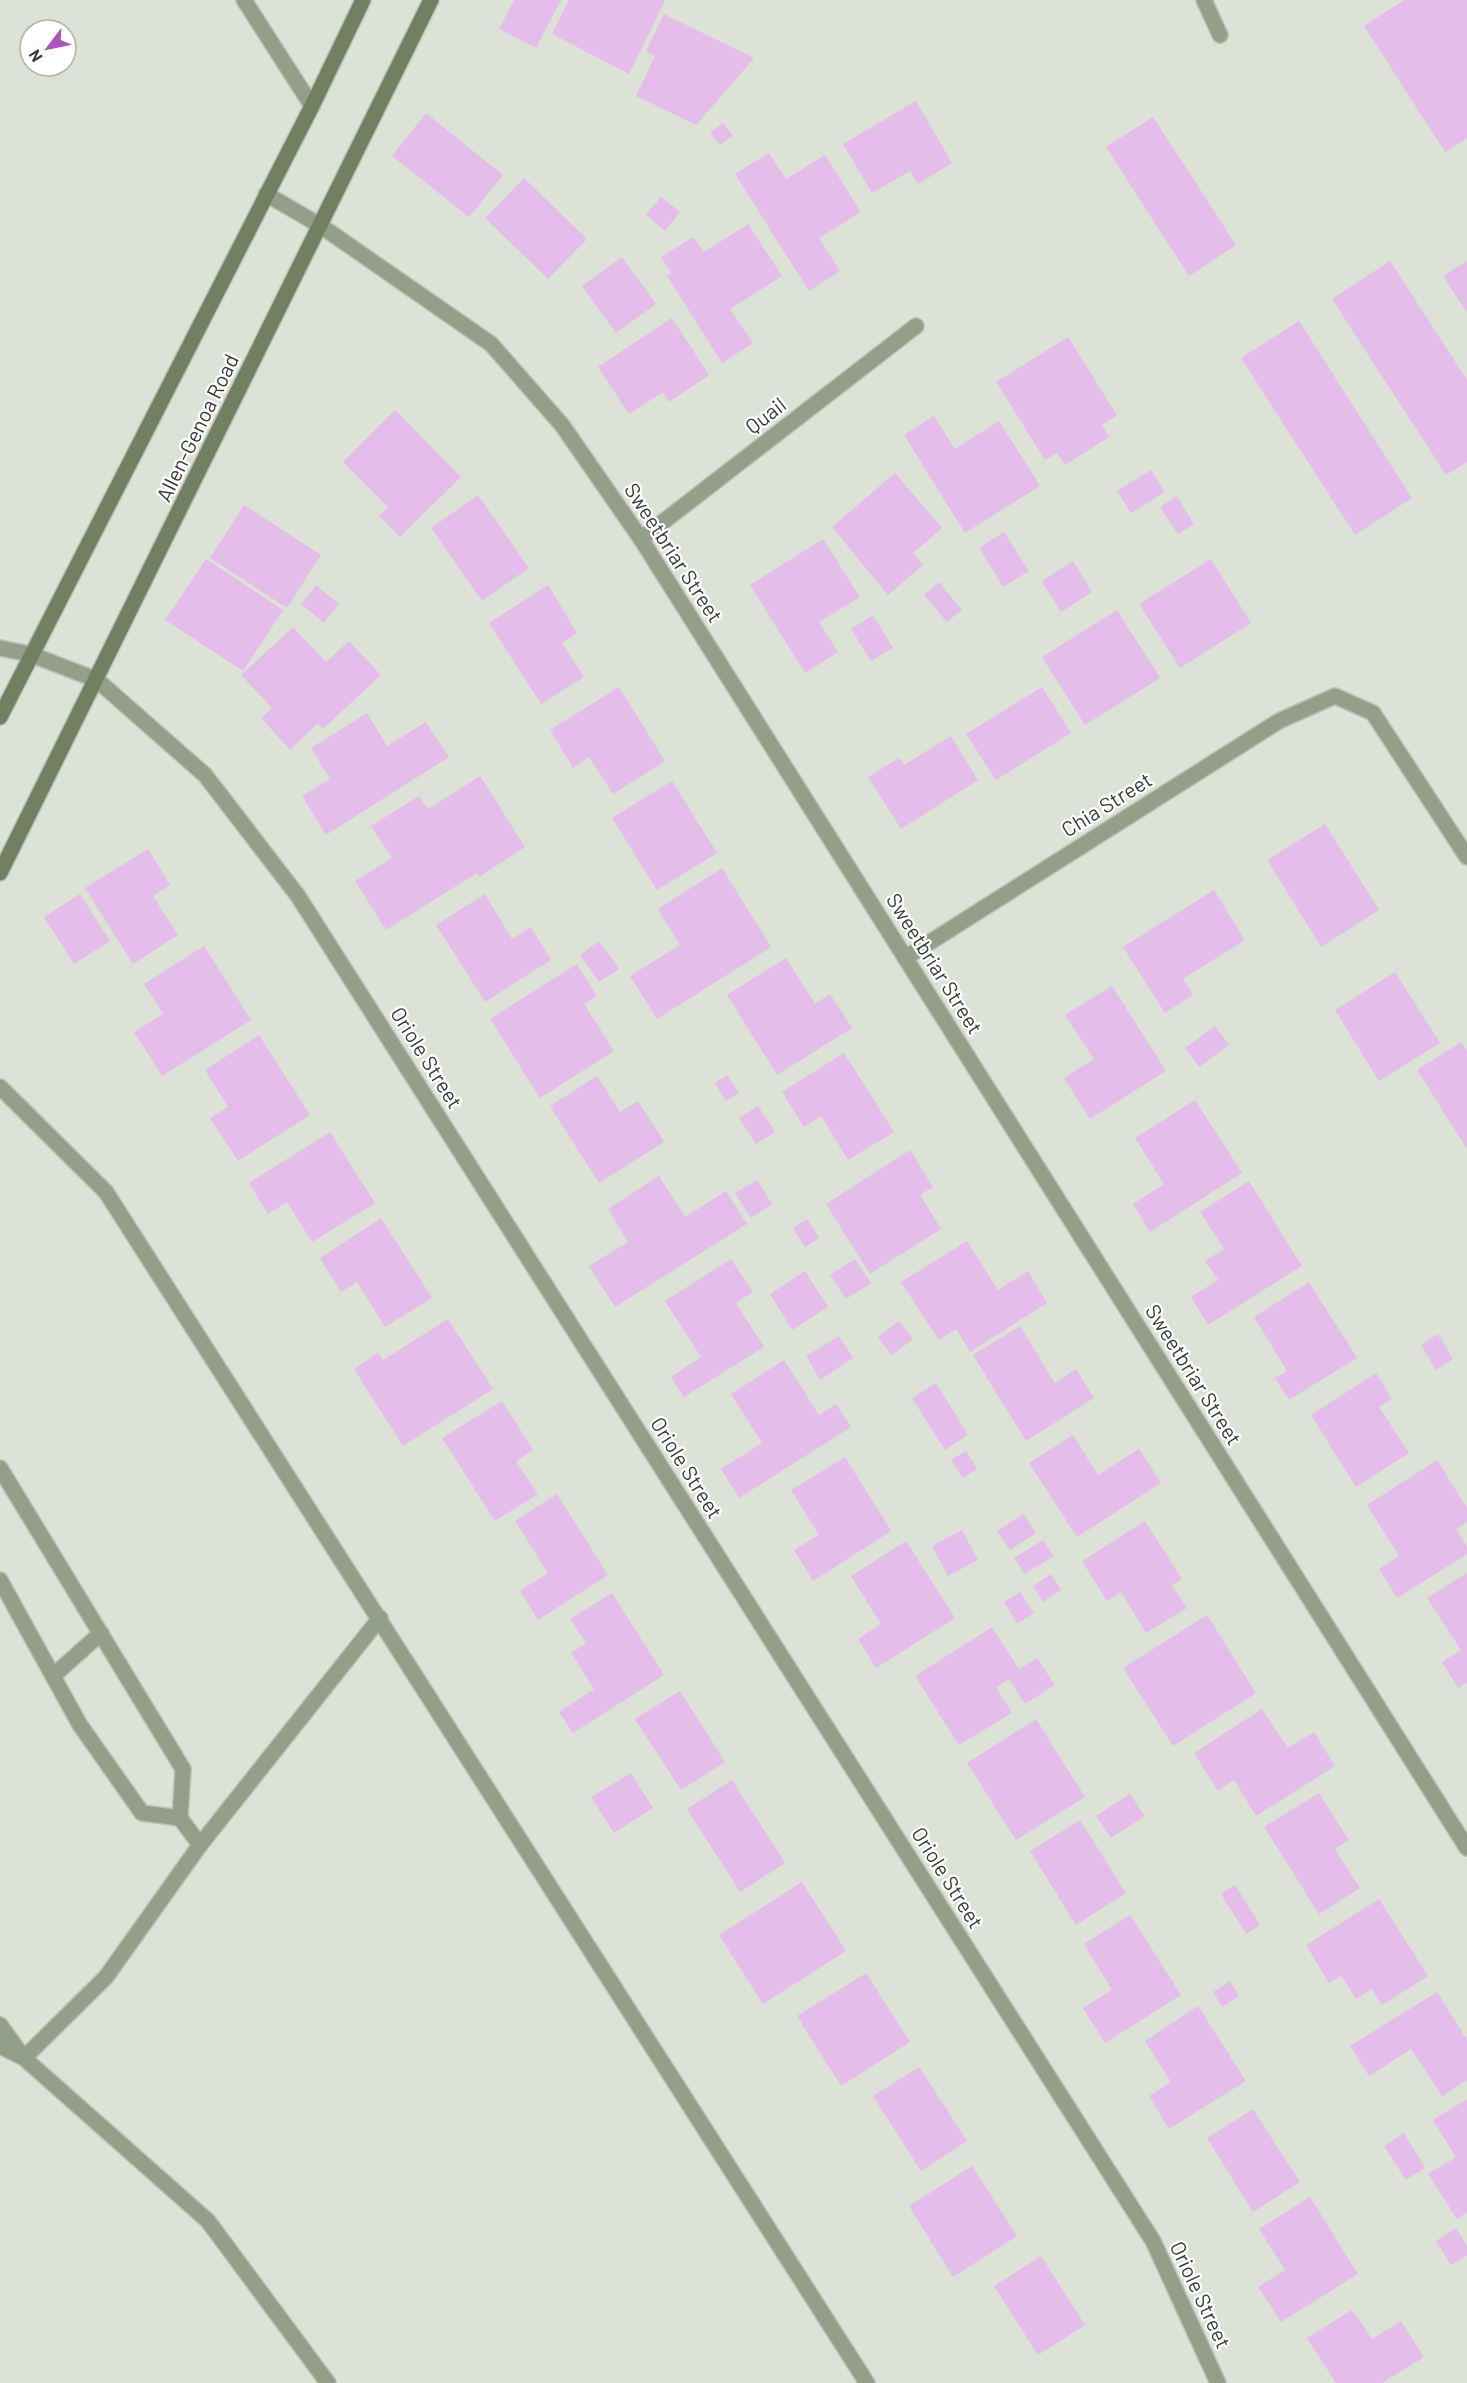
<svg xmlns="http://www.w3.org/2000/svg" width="1467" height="2383" font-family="Barlow,sans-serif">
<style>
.building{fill:#e4bdea}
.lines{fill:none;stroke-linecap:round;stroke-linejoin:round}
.service-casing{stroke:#bbc1b6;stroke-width:18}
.minor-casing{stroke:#bbc1b6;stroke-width:18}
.secondary-casing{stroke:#bbc1b6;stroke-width:18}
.service{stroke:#949f8a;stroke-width:15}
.minor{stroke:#949f8a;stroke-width:15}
.secondary{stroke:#708060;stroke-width:15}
.labels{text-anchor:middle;stroke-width:4.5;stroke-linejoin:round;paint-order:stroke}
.street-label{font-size:21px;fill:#373a35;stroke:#fff}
</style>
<rect width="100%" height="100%" fill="#dce3d6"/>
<g class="building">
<polygon points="514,0 561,0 536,48 499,29"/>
<polygon points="569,0 664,0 665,1 629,74 552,34"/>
<polygon points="1404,0 1467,0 1467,138 1445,152 1364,26"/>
<polygon points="664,14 754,58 696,125 636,96 655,56 646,51"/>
<polygon points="916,101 952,163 918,184 910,171 872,193 843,144"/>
<polygon points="426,113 503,175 469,217 392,156"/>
<polygon points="1153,117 1236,245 1189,276 1106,147"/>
<polygon points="723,123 733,136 720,145 710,133"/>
<polygon points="769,153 786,179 825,155 861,212 819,238 840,271 809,291 735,174"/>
<polygon points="524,178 587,239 548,279 485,218"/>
<polygon points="661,197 680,212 665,231 646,215"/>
<polygon points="748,224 782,276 730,309 753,343 722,363 667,276 671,273 661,257 693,237 704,252"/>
<polygon points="622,257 656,304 616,333 582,286"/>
<polygon points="1390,261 1467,380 1467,462 1446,475 1332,299"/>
<polygon points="1467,261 1467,313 1443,276"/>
<polygon points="672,318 709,375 669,402 663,392 629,414 598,367"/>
<polygon points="1299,321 1412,498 1355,535 1241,358"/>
<polygon points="1068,337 1117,415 1102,425 1109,437 1065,465 1057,453 1045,460 996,382"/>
<polygon points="395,410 461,477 400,537 379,516 388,507 343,462"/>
<polygon points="934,416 955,449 999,421 1040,486 965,533 904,435"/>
<polygon points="1151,470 1165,492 1131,513 1117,491"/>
<polygon points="895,473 942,528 913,553 923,565 888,595 832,527"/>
<polygon points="478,495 529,568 482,601 431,528"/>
<polygon points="1177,496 1194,524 1178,534 1160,507"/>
<polygon points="244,505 321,555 287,608 210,558"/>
<polygon points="1004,532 1029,571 1003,587 979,548"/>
<polygon points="823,539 860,597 819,622 838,652 805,673 750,585"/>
<polygon points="206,559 283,610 243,671 165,620"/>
<polygon points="1211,559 1251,623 1180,668 1139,604"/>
<polygon points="1073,561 1092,592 1061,612 1042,581"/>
<polygon points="939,582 962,610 947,622 924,595"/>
<polygon points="316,585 339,604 324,623 301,604"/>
<polygon points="548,585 577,633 562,643 584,677 541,704 489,623"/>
<polygon points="1117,610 1160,678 1085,725 1042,657"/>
<polygon points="873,615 893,648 871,661 851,629"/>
<polygon points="293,627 326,662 349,641 381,675 323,729 318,723 290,750 261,718 272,708 241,675"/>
<polygon points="619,687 665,761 613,794 589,757 573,768 550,730"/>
<polygon points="1042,687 1071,733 996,780 966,734"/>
<polygon points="367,713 387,746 426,722 449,757 326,835 302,796 330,779 311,748"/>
<polygon points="951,736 978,780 901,829 868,777 899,758 904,765"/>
<polygon points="480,776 525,847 479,877 477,873 386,930 355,881 392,858 371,826 419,796 428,809"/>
<polygon points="672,781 717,853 657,890 612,818"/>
<polygon points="1325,824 1379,910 1321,947 1267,860"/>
<polygon points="148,849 170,885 153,896 178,935 133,964 85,888"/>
<polygon points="722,868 771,947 657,1019 630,976 680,945 658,909"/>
<polygon points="1214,890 1245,940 1183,979 1193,995 1165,1013 1123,947"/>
<polygon points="80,894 110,941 74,964 44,917"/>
<polygon points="485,894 512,939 531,927 551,960 485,1002 436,925"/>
<polygon points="599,941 619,969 599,982 580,955"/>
<polygon points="204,946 251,1020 162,1076 134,1032 163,1014 144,984"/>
<polygon points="786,958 815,1004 830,994 852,1028 777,1075 727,995"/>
<polygon points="577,964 597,996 584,1004 614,1051 540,1098 490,1019"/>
<polygon points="1395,972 1440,1043 1379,1081 1335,1010"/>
<polygon points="1112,986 1166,1071 1090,1119 1064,1078 1094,1059 1065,1015"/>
<polygon points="1215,1026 1229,1045 1199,1067 1185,1048"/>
<polygon points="259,1035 310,1115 238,1161 210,1118 228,1107 205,1070"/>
<polygon points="1461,1042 1467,1051 1467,1149 1417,1070"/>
<polygon points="844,1053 894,1132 848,1160 821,1116 804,1127 782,1092"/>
<polygon points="727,1075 739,1093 726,1101 715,1083"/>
<polygon points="597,1076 620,1112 638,1101 664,1142 599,1183 550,1106"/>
<polygon points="1195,1100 1242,1173 1150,1232 1133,1204 1164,1184 1135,1138"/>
<polygon points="758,1106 775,1132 756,1144 739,1118"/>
<polygon points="330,1132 375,1203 312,1242 287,1202 268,1214 249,1183"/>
<polygon points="910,1150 933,1187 920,1195 941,1229 870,1274 826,1204"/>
<polygon points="659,1176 685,1217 726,1191 747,1224 615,1307 589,1266 628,1242 608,1209"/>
<polygon points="757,1180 772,1204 751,1218 735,1193"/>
<polygon points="1249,1181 1302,1266 1208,1325 1191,1297 1218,1280 1205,1261 1224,1249 1200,1212"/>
<polygon points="381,1218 432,1298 385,1327 357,1282 341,1292 320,1258"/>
<polygon points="807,1219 819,1238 805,1247 793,1228"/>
<polygon points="967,1241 998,1290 1028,1271 1047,1303 970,1352 956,1329 939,1340 901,1282"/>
<polygon points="731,1259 753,1292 736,1303 764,1347 684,1397 671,1377 701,1357 665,1301"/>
<polygon points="855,1259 871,1283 846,1299 830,1275"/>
<polygon points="805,1271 828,1307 792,1330 770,1294"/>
<polygon points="1309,1282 1357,1358 1289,1400 1275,1378 1287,1371 1254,1317"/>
<polygon points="448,1319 493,1389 403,1446 354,1369 378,1353 383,1360"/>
<polygon points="899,1321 913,1339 892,1355 878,1337"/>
<polygon points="1020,1326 1055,1383 1076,1369 1094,1398 1026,1441 973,1355"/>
<polygon points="1438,1334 1453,1359 1436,1370 1421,1345"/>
<polygon points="839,1336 853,1358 820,1380 806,1356"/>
<polygon points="784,1360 819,1415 836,1404 851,1427 739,1498 721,1469 762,1443 731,1394"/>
<polygon points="1376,1373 1392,1399 1379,1407 1409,1453 1356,1487 1311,1415"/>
<polygon points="936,1383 968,1435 945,1450 912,1398"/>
<polygon points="502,1401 533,1450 516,1461 538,1494 495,1521 442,1438"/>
<polygon points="1073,1435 1098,1475 1139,1449 1161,1483 1077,1537 1029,1463"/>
<polygon points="966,1451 977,1469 963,1478 951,1460"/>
<polygon points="845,1457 891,1531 813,1581 794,1550 819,1535 791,1490"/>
<polygon points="1437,1460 1467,1508 1467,1522 1456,1529 1467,1547 1467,1554 1397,1598 1379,1569 1399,1556 1367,1505"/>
<polygon points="557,1494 608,1575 538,1620 520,1591 548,1573 515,1521"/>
<polygon points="1024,1514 1036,1533 1010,1550 997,1531"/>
<polygon points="1145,1521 1182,1579 1172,1585 1187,1608 1146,1633 1121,1592 1107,1601 1082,1561"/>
<polygon points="962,1530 978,1560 948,1576 932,1546"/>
<polygon points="1043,1540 1054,1556 1024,1574 1014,1558"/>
<polygon points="906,1541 955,1618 876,1668 858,1639 881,1624 851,1576"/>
<polygon points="1467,1573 1467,1682 1458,1688 1442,1662 1461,1650 1427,1598"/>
<polygon points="1051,1574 1061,1590 1043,1602 1033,1586"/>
<polygon points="1020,1592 1034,1613 1017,1624 1004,1602"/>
<polygon points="612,1593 664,1675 573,1733 559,1712 594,1689 571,1653 586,1643 570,1619"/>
<polygon points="1207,1615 1256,1693 1173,1746 1123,1668"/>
<polygon points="992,1627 1019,1669 1037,1658 1055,1685 1025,1704 1009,1679 996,1687 1012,1713 959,1745 915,1676"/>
<polygon points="680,1691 725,1762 681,1790 635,1719"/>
<polygon points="1262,1709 1288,1748 1314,1732 1335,1766 1256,1816 1234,1780 1218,1791 1194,1753"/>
<polygon points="1036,1719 1085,1797 1016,1840 967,1763"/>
<polygon points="631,1773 653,1808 614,1833 591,1797"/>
<polygon points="732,1780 785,1863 740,1892 687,1809"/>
<polygon points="1319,1793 1349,1840 1335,1849 1360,1888 1319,1914 1264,1827"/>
<polygon points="1130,1794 1145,1816 1111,1838 1096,1816"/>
<polygon points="1080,1820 1126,1893 1076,1925 1030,1851"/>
<polygon points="802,1882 846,1951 763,2004 719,1935"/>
<polygon points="1235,1885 1260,1925 1246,1934 1221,1894"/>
<polygon points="1379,1899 1428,1976 1382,2005 1372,1989 1356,1999 1341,1975 1329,1983 1306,1945"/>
<polygon points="1130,1915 1181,1995 1105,2043 1083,2008 1112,1990 1084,1944"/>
<polygon points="866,1973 910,2042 841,2086 797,2016"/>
<polygon points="1230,1981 1239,1996 1222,2007 1213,1992"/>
<polygon points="1437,1992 1467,2040 1467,2080 1442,2096 1411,2049 1369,2076 1350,2046"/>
<polygon points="1198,2006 1246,2081 1169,2129 1149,2096 1171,2082 1145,2041"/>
<polygon points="919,2067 967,2141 921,2171 873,2096"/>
<polygon points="1467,2099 1467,2212 1457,2219 1428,2174 1456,2157 1433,2120"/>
<polygon points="1253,2109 1300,2182 1253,2212 1207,2138"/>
<polygon points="1404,2133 1425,2168 1406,2180 1384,2146"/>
<polygon points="972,2166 1017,2236 953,2277 909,2206"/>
<polygon points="1310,2197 1358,2274 1281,2322 1258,2287 1285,2270 1259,2229"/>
<polygon points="1456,2228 1467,2246 1467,2255 1451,2265 1436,2241"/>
<polygon points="1041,2256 1085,2325 1038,2355 994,2286"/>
<polygon points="1352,2310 1372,2339 1401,2321 1424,2357 1382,2383 1336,2383 1307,2338"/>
</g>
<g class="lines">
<defs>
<g id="service">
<polyline points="1204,0 1220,35"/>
<polyline points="0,1087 106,1192 867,2383"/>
<polyline points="0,1468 183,1769 180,1818 142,1813 80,1725 0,1580"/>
<polyline points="53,1676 101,1633"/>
<polyline points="200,1845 380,1618"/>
<polyline points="0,2025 24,2058 106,1977 200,1845 180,1818"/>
<polyline points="0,2046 24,2058 208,2221 328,2383"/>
</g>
<g id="minor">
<polyline points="244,0 312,106"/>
<polyline points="266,194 321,226 491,344 562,425 641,539 1467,1848"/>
<polyline points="641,539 916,326"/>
<polyline points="0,648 30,654 97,680 205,775 298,896 1153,2241 1218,2383"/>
<polyline points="905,958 1279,721 1335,696 1373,713 1467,857"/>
</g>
<g id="secondary">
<polyline points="0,717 312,106 363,0"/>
<polyline points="0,873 431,0"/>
</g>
</defs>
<use href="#service" class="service-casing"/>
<use href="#minor" class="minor-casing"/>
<use href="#secondary" class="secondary-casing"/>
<use href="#service" class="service"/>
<use href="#minor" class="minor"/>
<use href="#secondary" class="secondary"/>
</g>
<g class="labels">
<g class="street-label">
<text transform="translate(766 416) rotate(-38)" y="7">Quail</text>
<text transform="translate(198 428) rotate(-64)" y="7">Allen-Genoa Road</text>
<text transform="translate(673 553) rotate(57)" y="7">Sweetbriar Street</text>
<text transform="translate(1107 805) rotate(-32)" y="7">Chia Street</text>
<text transform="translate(934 964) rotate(58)" y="7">Sweetbriar Street</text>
<text transform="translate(426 1058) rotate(58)" y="7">Oriole Street</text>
<text transform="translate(1193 1375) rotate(58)" y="7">Sweetbriar Street</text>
<text transform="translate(686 1468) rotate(58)" y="7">Oriole Street</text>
<text transform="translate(947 1878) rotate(58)" y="7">Oriole Street</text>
<text transform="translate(1200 2295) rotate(65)" y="7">Oriole Street</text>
</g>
</g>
<g transform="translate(48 48) rotate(238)"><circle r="28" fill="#ffffff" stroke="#afb0ae" stroke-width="1.5"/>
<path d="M0-4.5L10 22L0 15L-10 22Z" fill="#ae52bd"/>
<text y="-9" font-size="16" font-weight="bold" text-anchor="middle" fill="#373a35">N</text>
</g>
</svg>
